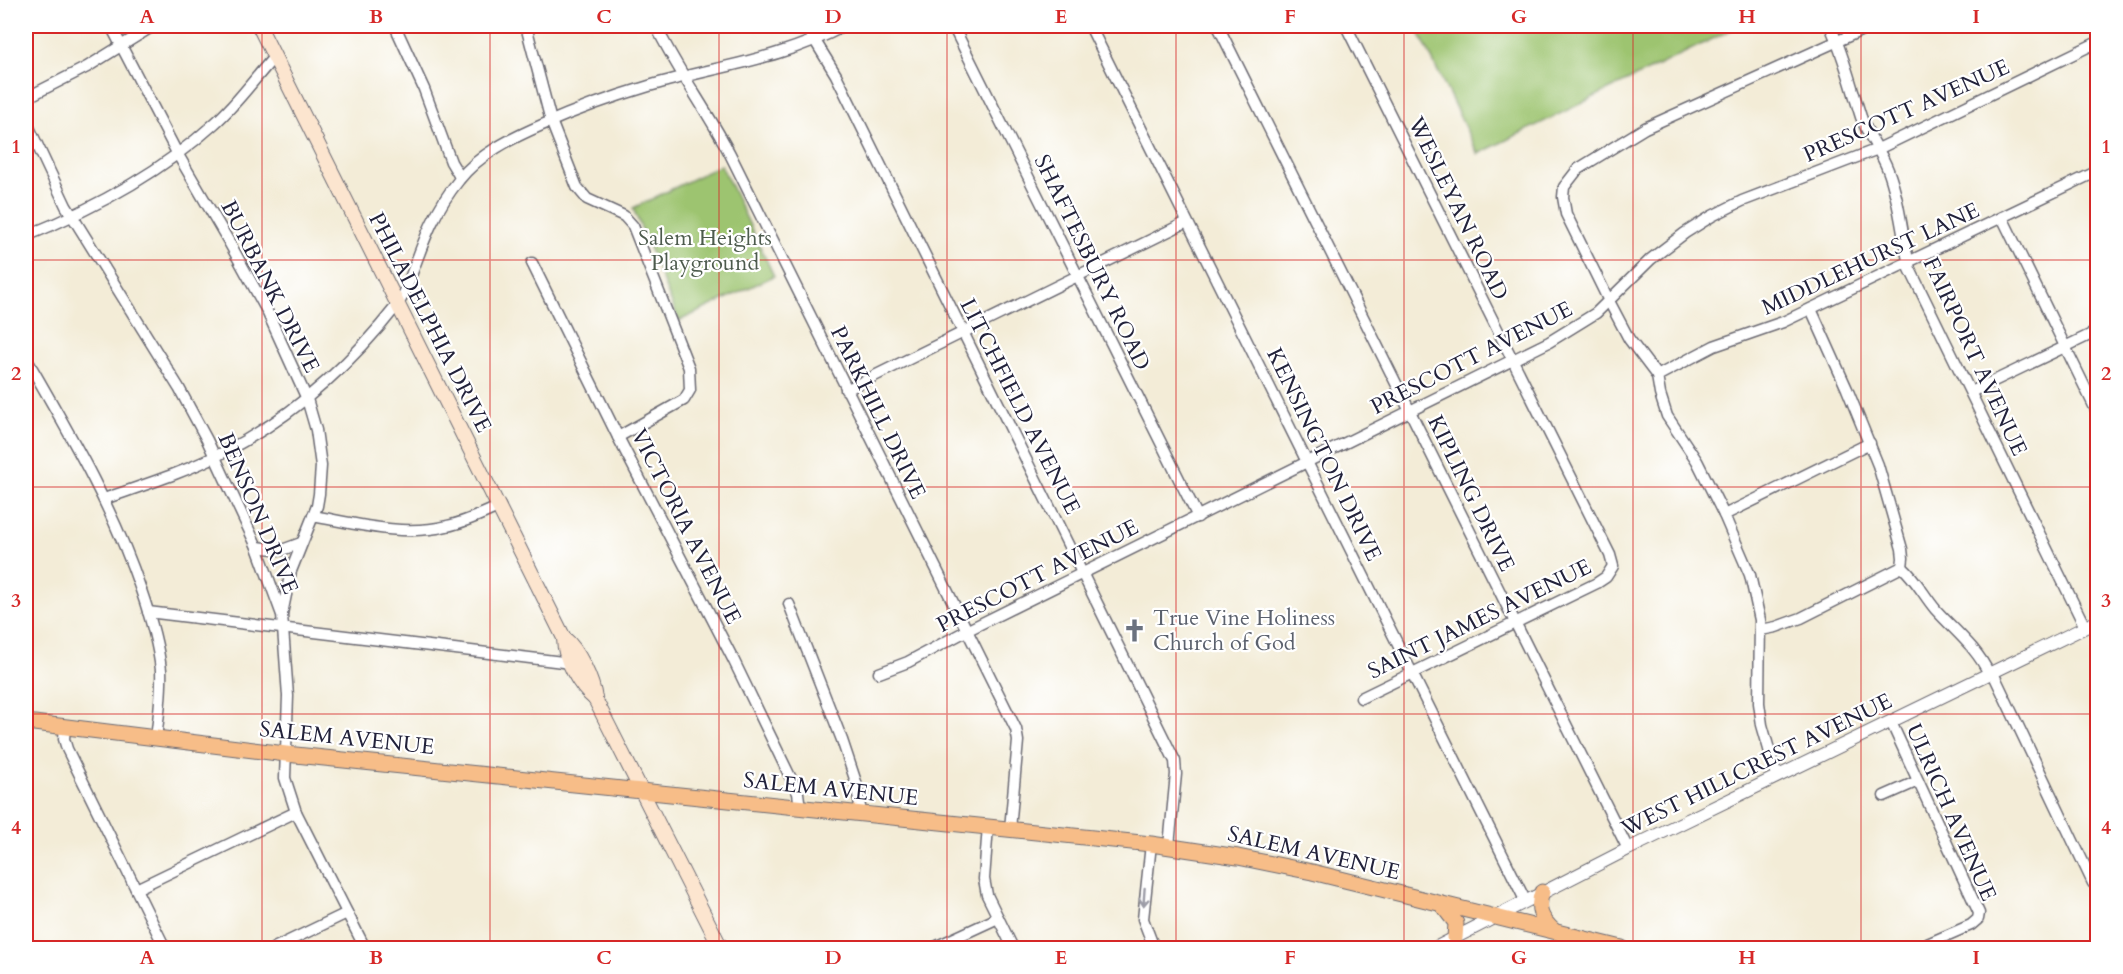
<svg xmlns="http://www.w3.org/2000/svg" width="2123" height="974" font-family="Cardo,serif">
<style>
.green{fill:#9dc46f;stroke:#607355;stroke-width:1.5}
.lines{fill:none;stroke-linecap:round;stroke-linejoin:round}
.minor-casing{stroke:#6b6972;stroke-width:13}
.tertiary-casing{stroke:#6b6972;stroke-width:14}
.secondary-casing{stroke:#6b6972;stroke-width:16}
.primary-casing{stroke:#6b6972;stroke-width:17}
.minor{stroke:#fff;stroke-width:10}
.tertiary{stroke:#fff;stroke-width:12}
.secondary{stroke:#fce5cf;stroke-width:14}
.primary{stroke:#f7bd88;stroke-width:15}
.oneway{stroke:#9c9ca7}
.grid{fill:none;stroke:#d62828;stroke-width:1.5;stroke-opacity:0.55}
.labels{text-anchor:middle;stroke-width:4.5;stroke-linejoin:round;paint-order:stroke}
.street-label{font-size:22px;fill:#22223b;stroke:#fff}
.park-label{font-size:22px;fill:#4d5b4d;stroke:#fff}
.worship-label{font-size:22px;fill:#5b616d;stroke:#fff;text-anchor:start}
.neatline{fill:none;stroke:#d62828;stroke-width:2}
.grid-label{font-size:20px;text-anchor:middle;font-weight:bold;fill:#d62828}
</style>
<rect width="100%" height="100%" fill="#fff"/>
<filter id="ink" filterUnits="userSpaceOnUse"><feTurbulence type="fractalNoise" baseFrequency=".0167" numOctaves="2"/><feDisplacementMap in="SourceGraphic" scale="12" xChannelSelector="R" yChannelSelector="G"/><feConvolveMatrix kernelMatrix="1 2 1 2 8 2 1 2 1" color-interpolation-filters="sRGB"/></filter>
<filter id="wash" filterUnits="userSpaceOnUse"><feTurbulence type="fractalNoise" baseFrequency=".008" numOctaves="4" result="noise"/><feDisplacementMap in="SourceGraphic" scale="24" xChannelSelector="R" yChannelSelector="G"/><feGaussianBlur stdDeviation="1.35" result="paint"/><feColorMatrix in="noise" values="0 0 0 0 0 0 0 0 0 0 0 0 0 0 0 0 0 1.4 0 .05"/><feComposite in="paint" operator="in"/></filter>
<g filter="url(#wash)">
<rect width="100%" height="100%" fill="#f3ecd7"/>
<g class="green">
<polygon points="1416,26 1739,26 1478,154"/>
<polygon points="721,165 774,276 679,321 633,208"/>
<polygon points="1486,941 1521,948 1464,948"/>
</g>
</g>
<g filter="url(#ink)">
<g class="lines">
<defs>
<g id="minor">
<polyline points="111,26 177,153 229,242 266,309 307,399 316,430 321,466 319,494 317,506 291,571 282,614"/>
<polyline points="395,26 424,89 451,162 460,177"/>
<polyline points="526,26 551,121 577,187 587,199 624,216 633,226 689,368 690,390 684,400 618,437"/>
<path d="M656 26C677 70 707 110 730 154L1016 729 1018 741 1010 829"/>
<polyline points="806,26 836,75 1175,761 1176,774 1169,846"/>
<polyline points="953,26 1198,517"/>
<polyline points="1090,26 1525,900"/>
<polyline points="1218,26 1628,849"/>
<polyline points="1346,26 1610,555 1613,566 1606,577 1597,583 1361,698"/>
<path d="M1830 26C1844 55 1851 86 1861 117 1868 136 1881 151 1888 170 1900 201 1902 236 1910 269L2085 627"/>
<polyline points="26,98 87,67 153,26"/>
<polyline points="26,121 66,206 179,388 207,440 257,547 282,615 288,696 285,778 296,812 365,948"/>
<polyline points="2002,217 2098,414"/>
<path d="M26 236C93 209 160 173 214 124 237 104 254 79 275 56"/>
<polyline points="532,263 618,437 733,659 798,793 800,808"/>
<polyline points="1811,309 1847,389 1878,465 1902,549 1903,558 1902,567"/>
<path d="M26 358C69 433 113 507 141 590 150 616 158 642 161 670 162 692 159 715 156 738"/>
<polyline points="1657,376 1714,346 1783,322 2098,171"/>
<polyline points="846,390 1187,222"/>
<polyline points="1971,392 2098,331"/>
<path d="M104 499C144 485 186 472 224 452 293 417 351 364 398 304L404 294C421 251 429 217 459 180 479 154 512 138 542 125 576 110 612 97 649 86 717 66 780 60 844 26"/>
<polyline points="1724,515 1870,443"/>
<path d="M313 516C357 524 403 537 447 526 466 522 482 514 500 506"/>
<polyline points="257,547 282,550 301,543"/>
<path d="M1902 567C1916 579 1924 596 1936 610 1956 632 1977 648 1989 674"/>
<polyline points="789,604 842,740 856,782 861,813"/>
<polyline points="148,612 571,663"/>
<polyline points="1761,630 1776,627 1801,618 1902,567"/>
<polyline points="879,673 908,662 966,631 1549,342 1596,313 1651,259 1685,233 1712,216 1742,201 1878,149 2098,42"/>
<polyline points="1993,673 2093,883"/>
<polyline points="1891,722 1979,913 1978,919 1971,925 1918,948"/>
<polyline points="65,727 64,739 67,749 165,948"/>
<polyline points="1777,777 1762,725 1759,703 1760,620 1750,575 1724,515 1697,461 1667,416 1660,394 1657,376 1629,339 1609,301 1566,214 1563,197 1564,187 1578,169 1645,128 1871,26"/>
<polyline points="1884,796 1918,781"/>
<polyline points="988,826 984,879 987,895 1013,948"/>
<polyline points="1151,844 1143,919 1154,948"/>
<polyline points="136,889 296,812"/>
<polyline points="274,948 347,913"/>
<polyline points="933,948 998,918"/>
</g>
<polyline id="tertiary" points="1435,948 1628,849 2098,621"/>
<g id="secondary">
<path d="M259 26 564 638C564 659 579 686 595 699"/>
<path d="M564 638C578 649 593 681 595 699L721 948"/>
</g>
<g id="primary">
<polyline points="26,722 286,754 1151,844 1238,857 1312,872 1622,948"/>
<path d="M1542 892C1536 910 1541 919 1554 931"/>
<polyline points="1442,905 1456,923 1455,938"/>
</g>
</defs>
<use href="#minor" class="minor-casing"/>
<use href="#tertiary" class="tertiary-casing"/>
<use href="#secondary" class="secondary-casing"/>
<use href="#primary" class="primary-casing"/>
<use href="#minor" class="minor"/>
<use href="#tertiary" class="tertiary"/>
<use href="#secondary" class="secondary"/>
<use href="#primary" class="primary"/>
</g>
<defs><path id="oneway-shaft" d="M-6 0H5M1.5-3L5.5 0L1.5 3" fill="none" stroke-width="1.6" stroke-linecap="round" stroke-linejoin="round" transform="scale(1.5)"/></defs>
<use class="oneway" href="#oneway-shaft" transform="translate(1144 897) rotate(94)"/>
</g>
<path class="grid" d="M262 26V948M490 26V948M719 26V948M947 26V948M1176 26V948M1404 26V948M1633 26V948M1861 26V948M26 260H2098M26 487H2098M26 714H2098"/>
<defs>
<symbol id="church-bare" viewBox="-9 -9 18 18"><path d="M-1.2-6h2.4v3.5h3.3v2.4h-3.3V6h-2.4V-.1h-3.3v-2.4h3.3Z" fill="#6b7280" stroke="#fff" stroke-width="2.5" paint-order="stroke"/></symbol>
</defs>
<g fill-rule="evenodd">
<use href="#church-bare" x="1118" y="614" width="33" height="33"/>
</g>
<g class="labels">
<g class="street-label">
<text transform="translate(1906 110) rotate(-24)" y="8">PRESCOTT AVENUE</text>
<text transform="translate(1459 208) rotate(64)" y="8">WESLEYAN ROAD</text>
<text transform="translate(1870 258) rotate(-25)" y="8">MIDDLEHURST LANE</text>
<text transform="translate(1093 262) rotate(64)" y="8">SHAFTESBURY ROAD</text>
<text transform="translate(271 286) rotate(63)" y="8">BURBANK DRIVE</text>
<text transform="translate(431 322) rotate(63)" y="8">PHILADELPHIA DRIVE</text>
<text transform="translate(1976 356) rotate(65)" y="8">FAIRPORT AVENUE</text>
<text transform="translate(1471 357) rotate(-27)" y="8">PRESCOTT AVENUE</text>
<text transform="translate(1021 406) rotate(63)" y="8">LITCHFIELD AVENUE</text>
<text transform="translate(879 412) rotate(64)" y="8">PARKHILL DRIVE</text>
<text transform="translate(1325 454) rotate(64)" y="8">KENSINGTON DRIVE</text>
<text transform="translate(1472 493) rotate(64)" y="8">KIPLING DRIVE</text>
<text transform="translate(259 513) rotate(67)" y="8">BENSON DRIVE</text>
<text transform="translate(687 526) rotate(63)" y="8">VICTORIA AVENUE</text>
<text transform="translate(1037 575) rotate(-27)" y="8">PRESCOTT AVENUE</text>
<text transform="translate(1479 618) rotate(-26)" y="8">SAINT JAMES AVENUE</text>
<text transform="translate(347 737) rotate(6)" y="8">SALEM AVENUE</text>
<text transform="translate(1756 764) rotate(-26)" y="8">WEST HILLCREST AVENUE</text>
<text transform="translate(831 788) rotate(6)" y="8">SALEM AVENUE</text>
<text transform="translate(1952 812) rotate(66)" y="8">ULRICH AVENUE</text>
<text transform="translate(1314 852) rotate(13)" y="8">SALEM AVENUE</text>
</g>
<g class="park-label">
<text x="705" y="245">Salem Heights<tspan x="705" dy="25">Playground</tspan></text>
</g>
<g class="worship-label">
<text x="1153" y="625">True Vine Holiness<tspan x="1153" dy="25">Church of God</tspan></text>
</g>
</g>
<rect width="2123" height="974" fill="none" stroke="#fff" stroke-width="66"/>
<rect x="33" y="33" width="2057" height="908" class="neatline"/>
<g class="grid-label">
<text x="147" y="23">A</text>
<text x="376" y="23">B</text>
<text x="604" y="23">C</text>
<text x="833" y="23">D</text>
<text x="1061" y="23">E</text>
<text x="1290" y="23">F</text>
<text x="1519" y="23">G</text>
<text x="1747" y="23">H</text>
<text x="1976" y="23">I</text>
<text x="16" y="153">1</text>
<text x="2106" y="153">1</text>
<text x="16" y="380">2</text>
<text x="2106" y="380">2</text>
<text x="16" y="607">3</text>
<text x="2106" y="607">3</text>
<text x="16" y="834">4</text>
<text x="2106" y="834">4</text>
<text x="147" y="964">A</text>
<text x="376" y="964">B</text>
<text x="604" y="964">C</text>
<text x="833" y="964">D</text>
<text x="1061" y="964">E</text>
<text x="1290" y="964">F</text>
<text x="1519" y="964">G</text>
<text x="1747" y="964">H</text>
<text x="1976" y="964">I</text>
</g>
</svg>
